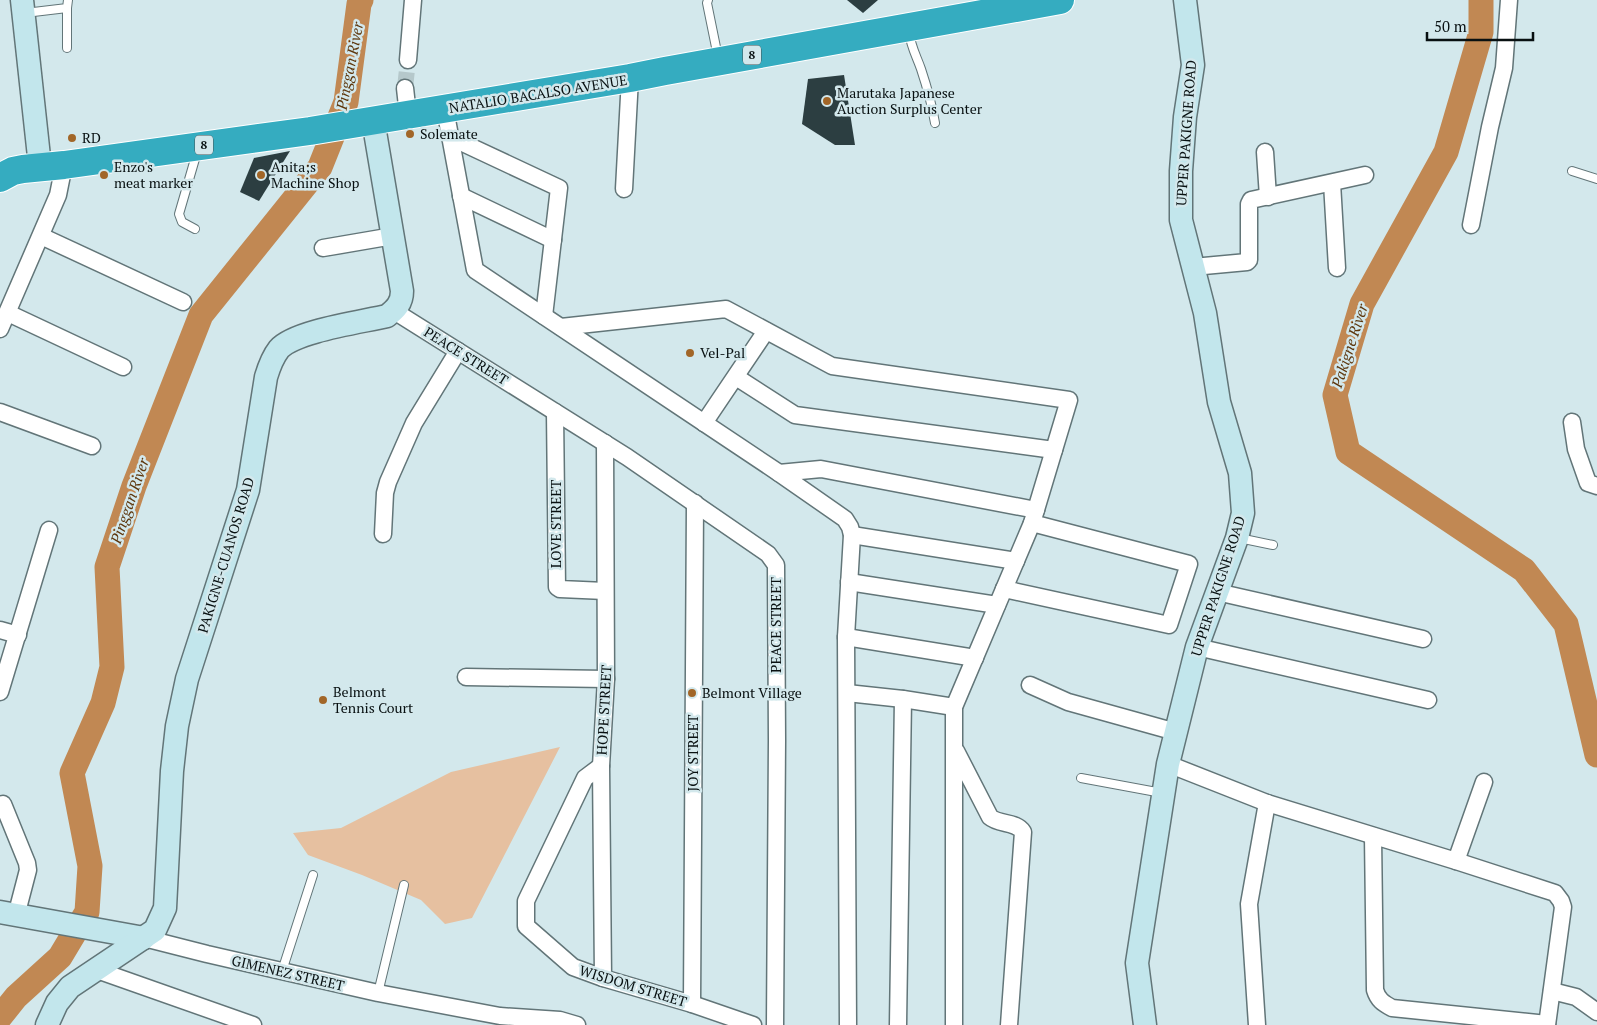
<svg xmlns="http://www.w3.org/2000/svg" width="1597" height="1025" font-family="'PT Serif',serif">
<style>
.green{fill:#e6c0a0}
.lines{fill:none;stroke-linecap:round;stroke-linejoin:round}
.river{stroke:#c18853;stroke-width:25}
.building{fill:#2c3e41}
.street-tunnel{stroke:#b5c8cb;stroke-width:16;stroke-dasharray:16 8;stroke-linecap:butt}
.lane-casing{stroke:#627578;stroke-width:10}
.street-casing{stroke:#627578;stroke-width:19}
.secondary-casing{stroke:#627578;stroke-width:25}
.highway-casing{stroke:#fff;stroke-width:30}
.lane{stroke:#fff;stroke-width:8}
.street{stroke:#fff;stroke-width:16}
.secondary{stroke:#c2e6ec;stroke-width:22}
.highway{stroke:#35acc0;stroke-width:28}
.poi-dot{fill:#a26628;stroke:#d3e8ec;stroke-width:2}
.labels{text-anchor:middle;stroke-width:5;stroke-linejoin:round;paint-order:stroke}
.shield{fill:#d3e8ec;stroke:#455153;stroke-width:1}
.shield-label{font-size:12px;font-weight:bold;fill:#081011}
.poi-label{font-size:14px;fill:#081011;stroke:#d3e8ec;text-anchor:start}
.street-label{font-size:14px;fill:#081011;stroke:#d3e8ec}
.water-label{font-size:15px;font-style:italic;fill:#5d360c;stroke:#d3e8ec}
</style>
<rect width="100%" height="100%" fill="#d3e8ec"/>
<polygon class="green" points="560,747 472,918 445,924 421,900 362,875 308,855 293,833 341,828 451,772"/>
<g class="lines">
<g class="river">
<polyline points="1481,0 1481,32 1446,152 1362,304 1335,395 1348,452 1524,570 1566,624 1597,755"/>
<polyline points="0,1017 16,997 60,957 87,912 90,866 72,773 103,703 112,667 107,567 134,486 201,315 320,167 346,102 359,4 361,0"/>
</g>
</g>
<g class="building">
<polygon points="847,0 878,0 863,13"/>
<polygon points="844,75 855,145 835,145 802,124 808,79"/>
<polygon points="290,151 259,201 240,192 254,158"/>
</g>
<g class="lines">
<polyline class="street-tunnel" points="405,88 408,60"/>
<defs>
<g id="lane">
<polyline points="708,0 707,3 718,57"/>
<polyline points="25,13 67,8 68,0"/>
<path d="M909 32C911 47 916 55 921 69 927 87 932 105 935 123"/>
<polyline points="67,48 67,8"/>
<polyline points="1572,171 1597,179"/>
<polyline points="195,229 182,222 179,214 197,152"/>
<polyline points="1239,538 1273,545"/>
<polyline points="1081,778 1162,793"/>
<polyline points="282,971 313,875"/>
<polyline points="378,993 404,885"/>
</g>
<g id="street">
<polyline points="408,60 413,0"/>
<polyline points="405,88 408,115"/>
<polyline points="445,109 475,270 779,473 845,519 850,527 852,535 846,637 848,1025"/>
<polyline points="450,137 559,188 544,316"/>
<polyline points="1265,152 1268,197"/>
<polyline points="1332,183 1337,268"/>
<polyline points="624,189 630,78"/>
<polyline points="461,196 553,240"/>
<polyline points="1471,225 1490,127 1504,68 1509,0"/>
<polyline points="41,236 183,302"/>
<polyline points="323,248 393,236"/>
<polyline points="1193,267 1247,262 1249,260 1249,204 1251,200 1365,175"/>
<polyline points="394,311 627,457 768,554 776,565 777,741 775,1025"/>
<polyline points="8,313 123,367"/>
<polyline points="561,327 726,309 832,366 1069,400 1032,523 954,707 954,1025"/>
<polyline points="0,329 58,195 64,165"/>
<polyline points="736,377 795,415 1054,450"/>
<polyline points="0,412 92,446"/>
<polyline points="555,412 557,587 560,589 605,591"/>
<polyline points="1572,422 1576,449 1588,483 1597,486"/>
<polyline points="704,423 766,331"/>
<polyline points="779,473 821,469 1036,510"/>
<polyline points="383,534 385,493 388,482 414,423 458,351"/>
<polyline points="852,535 1016,561"/>
<polyline points="849,582 997,605"/>
<polyline points="1004,589 1169,625 1189,564 1032,523"/>
<polyline points="1217,592 1423,639"/>
<polyline points="0,630 18,635"/>
<polyline points="846,637 975,658"/>
<polyline points="1197,647 1428,700"/>
<polyline points="466,677 606,679"/>
<polyline points="1030,685 1068,702 1176,732"/>
<polyline points="0,692 49,530"/>
<polyline points="847,693 903,699 954,707"/>
<path d="M956 751 990 817C999 825 1016 821 1023 832L1009 1025"/>
<polyline points="1168,764 1267,803 1456,861 1555,893 1561,901 1563,907 1547,1025"/>
<polyline points="601,766 585,778 526,901 526,926 573,967 603,978 692,1004 753,1025"/>
<polyline points="3,804 27,863 28,870 16,916"/>
<path d="M1373 836 1375 990C1378 1000 1383 1003 1392 1008L1547 1024"/>
<polyline points="1456,861 1484,782"/>
<polyline points="144,938 207,954 378,993 500,1016 560,1020 577,1025"/>
<polyline points="94,969 253,1025"/>
<polyline points="603,978 601,766 606,679 605,443"/>
<polyline points="1552,991 1576,997 1597,1012"/>
<polyline points="692,1004 695,503"/>
<polyline points="898,1025 903,699"/>
<polyline points="1257,1025 1249,904 1267,803"/>
</g>
<g id="secondary">
<polyline points="22,0 40,166"/>
<polyline points="0,912 144,938"/>
<path d="M47 1025 57 1003 70 987 155 930 165 908 172 771 177 726 187 679 248 490 266 377C269 367 272 358 279 349 295 331 362 322 387 316 396 309 402 303 402 291L373 120"/>
<polyline points="1145,1025 1137,963 1168,764 1197,647 1237,538 1243,513 1240,473 1219,402 1205,313 1181,220 1181,171 1185,117 1193,65 1185,0"/>
</g>
<polyline id="highway" points="0,178 13,171 23,169 64,165 310,131 630,78 665,71 1060,0"/>
</defs>
<use href="#lane" class="lane-casing"/>
<use href="#street" class="street-casing"/>
<use href="#secondary" class="secondary-casing"/>
<use href="#highway" class="highway-casing"/>
<use href="#lane" class="lane"/>
<use href="#street" class="street"/>
<use href="#secondary" class="secondary"/>
<use href="#highway" class="highway"/>
</g>
<g class="poi-dot">
<circle cx="827" cy="101" r="5"/>
<circle cx="410" cy="134" r="5"/>
<circle cx="72" cy="138" r="5"/>
<circle cx="104" cy="175" r="5"/>
<circle cx="261" cy="175" r="5"/>
<circle cx="690" cy="353" r="5"/>
<circle cx="692" cy="693" r="5"/>
<circle cx="323" cy="700" r="5"/>
</g>
<g class="labels">
<g class="shield">
<rect x="743" y="45.5" width="18" height="19" rx="4"/>
<rect x="195" y="135.5" width="18" height="19" rx="4"/>
</g>
<g class="shield-label">
<text x="752" y="59">8</text>
<text x="204" y="149">8</text>
</g>
<g class="poi-label">
<text x="837" y="98">Marutaka Japanese<tspan x="837" dy="16">Auction Surplus Center</tspan></text>
<text x="420" y="139">Solemate</text>
<text x="82" y="143">RD</text>
<text x="114" y="172">Enzo's<tspan x="114" dy="16">meat marker</tspan></text>
<text x="271" y="172">Anita;s<tspan x="271" dy="16">Machine Shop</tspan></text>
<text x="700" y="358">Vel-Pal</text>
<text x="333" y="697">Belmont<tspan x="333" dy="16">Tennis Court</tspan></text>
<text x="702" y="698">Belmont Village</text>
</g>
<g class="street-label">
<text transform="translate(538 94) rotate(-9)" y="5">NATALIO BACALSO AVENUE</text>
<text transform="translate(1186 133) rotate(-86)" y="5">UPPER PAKIGNE ROAD</text>
<text transform="translate(466 356) rotate(32)" y="5">PEACE STREET</text>
<text transform="translate(556 524) rotate(-90)" y="5">LOVE STREET</text>
<text transform="translate(226 555) rotate(-73)" y="5">PAKIGNE-CUANOS ROAD</text>
<text transform="translate(1218 586) rotate(-72)" y="5">UPPER PAKIGNE ROAD</text>
<text transform="translate(776 625) rotate(-90)" y="5">PEACE STREET</text>
<text transform="translate(604 710) rotate(-87)" y="5">HOPE STREET</text>
<text transform="translate(693 753) rotate(-90)" y="5">JOY STREET</text>
<text transform="translate(288 973) rotate(13)" y="5">GIMENEZ STREET</text>
<text transform="translate(633 986) rotate(17)" y="5">WISDOM STREET</text>
</g>
<g class="water-label">
<text transform="translate(350 66) rotate(-79)" y="5">Pinggan River</text>
<text transform="translate(1350 346) rotate(-72)" y="5">Pakigne River</text>
<text transform="translate(130 501) rotate(-71)" y="5">Pinggan River</text>
</g>
</g>
<path d="M1427 32v8h106v-8" fill="none" stroke="#081011" stroke-width="2.5"/>
<text x="1434" y="32" font-size="15" fill="#081011" stroke="#d3e8ec" stroke-width="4" paint-order="stroke">50 m</text>
</svg>
